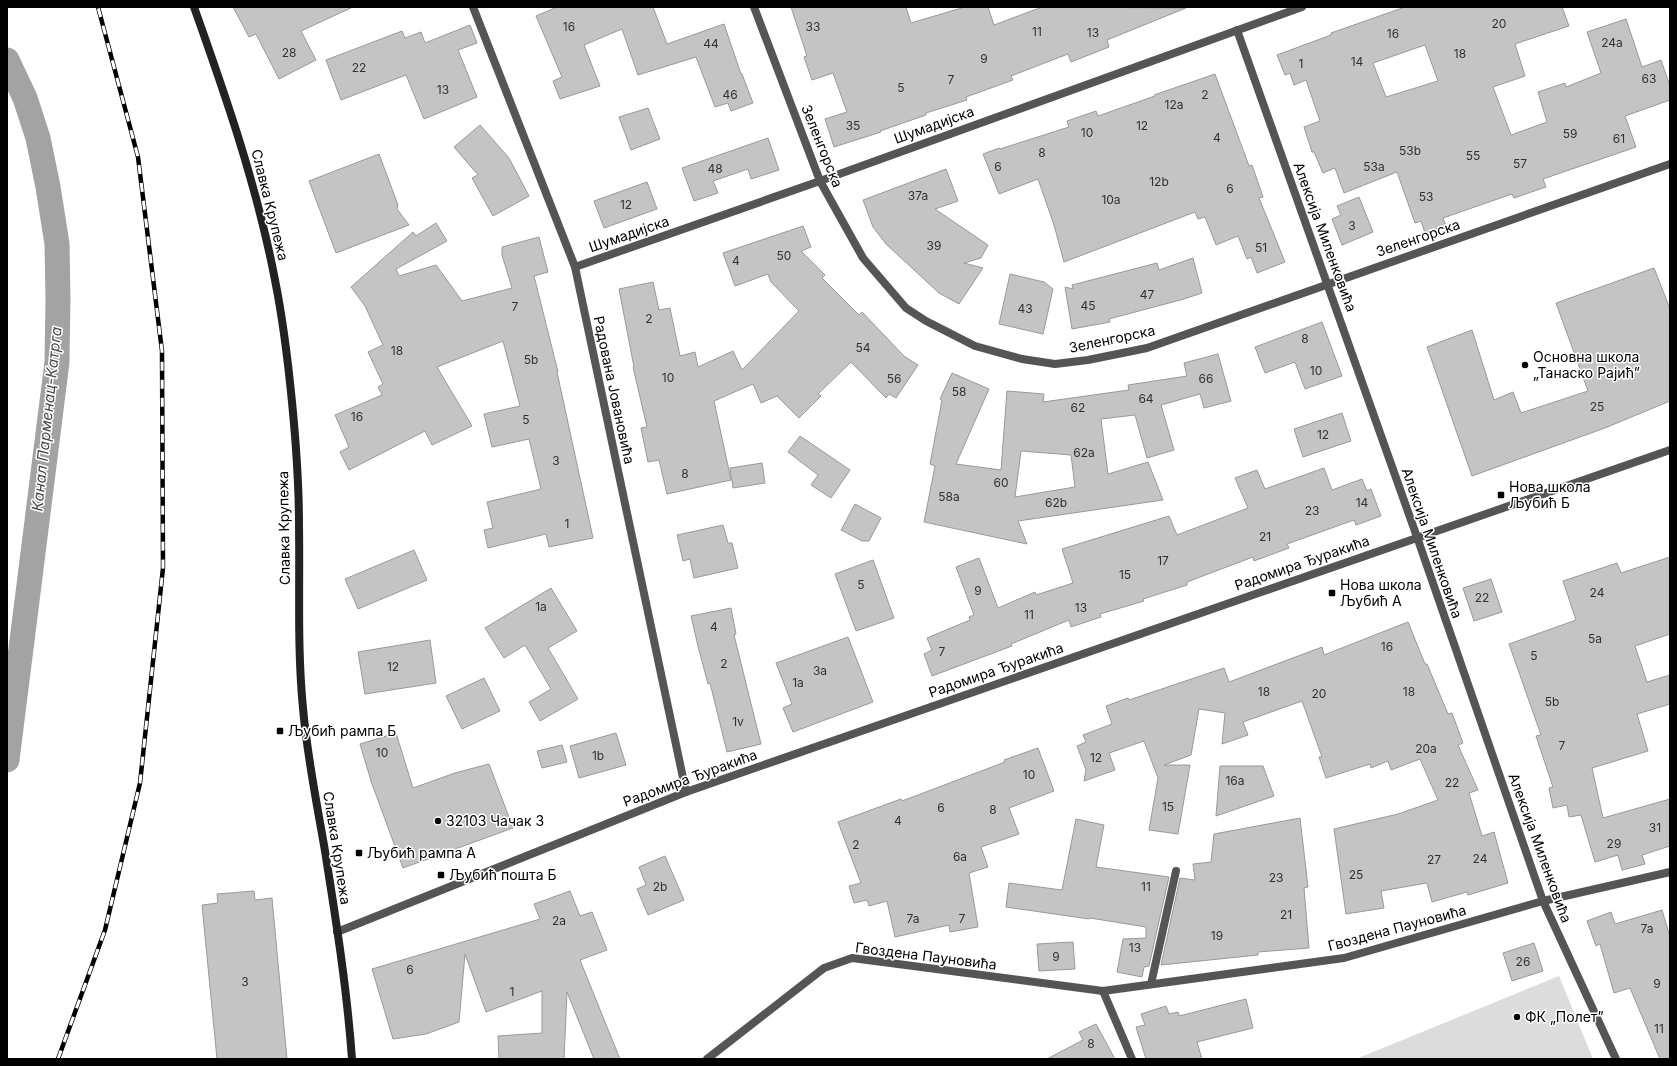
<svg xmlns="http://www.w3.org/2000/svg" width="1677" height="1066" font-family="Inter,sans-serif">
<style>
.green{fill:#dcdcdc}
.lines{fill:none;stroke-linecap:round;stroke-linejoin:round}
.canal{stroke:#a3a3a3;stroke-width:25}
.building{fill:#c4c4c4;stroke:#999;fill-rule:evenodd}
.lane{stroke:#555;stroke-width:8}
.street{stroke:#555;stroke-width:8}
.secondary{stroke:#222;stroke-width:8}
.rail-casing{stroke:#000;stroke-width:4.5}
.rail{stroke:#fff;stroke-width:3;stroke-dasharray:9;stroke-linecap:butt}
.poi-dot{fill:#000;stroke:#fff;stroke-width:1.5}
.labels{text-anchor:middle;stroke-width:3;stroke-linejoin:round;paint-order:stroke}
.number-label{font-size:12px;fill:#313131}
.street-label{font-size:14px;fill:#000;stroke:#fff}
.poi-label{font-size:14px;fill:#000;stroke:#fff;text-anchor:start}
.water-label{font-size:15px;font-style:italic;fill:#444;stroke:#fff}
</style>
<rect width="100%" height="100%" fill="#fff"/>
<polygon class="green" points="1559,976 1593,1059 1356,1059"/>
<g class="lines">
<polyline class="canal" points="7,60 25,98 38,138 48,187 57,244 58,299 57,362 7,760"/>
</g>
<g class="building">
<polygon points="233,7 353,7 301,31 316,60 279,79 256,34 249,37"/>
<polygon points="557,7 653,7 667,44 724,24 741,74 742,74 753,103 731,111 728,103 715,107 696,57 638,75 622,29 584,45 600,86 560,99 553,81 562,77 536,16"/>
<polygon points="791,7 906,7 911,23 965,7 988,7 994,25 1042,7 1186,8 1107,40 1109,47 1071,62 1068,54 1011,76 1013,80 966,97 967,100 926,113 926,115 880,131 881,132 834,147 825,119 847,112 833,73 812,80 804,57 807,56"/>
<path d="M1405 7H1562L1569 26 1515 44 1525 76 1493 87 1511 135 1547 122 1538 92 1565 83 1566 87 1601 73 1587 32 1626 19 1642 67 1661 60 1670 86V100L1625 116 1636 147 1543 179 1546 187 1514 198 1512 194 1443 218 1446 226 1425 233 1421 221 1415 223 1397 172 1344 193 1335 168 1323 173 1314 152H1312L1304 127 1320 121 1306 80 1294 85 1290 73 1285 75 1277 55 1331 35V33ZM1425 45 1438 81 1386 97 1373 63Z"/>
<polygon points="470,25 477,43 458,50 477,97 424,119 406,75 341,100 326,60 402,31 405,38 421,32 425,43"/>
<polygon points="1215,74 1249,166 1252,165 1263,197 1259,198 1285,262 1257,273 1251,257 1247,259 1238,236 1216,245 1205,217 1198,219 1195,212 1064,262 1054,225 1038,179 999,194 983,154 999,148 1000,149 1069,127 1067,121 1096,111 1098,116 1155,96 1154,95"/>
<polygon points="648,108 660,139 631,150 619,117"/>
<polygon points="480,125 509,158 529,196 493,216 472,178 478,175 454,147"/>
<polygon points="768,138 779,170 751,179 748,169 713,181 718,193 694,201 682,168"/>
<polygon points="379,154 398,205 397,209 409,225 336,253 309,181"/>
<polygon points="946,169 958,201 935,209 988,245 981,258 964,263 983,268 959,304 939,293 886,244 873,227 863,200"/>
<polygon points="647,182 657,209 604,228 594,201"/>
<polygon points="1359,197 1373,232 1342,245 1332,219 1341,215 1337,206"/>
<polygon points="436,223 447,241 396,269 399,276 436,265 462,301 512,288 502,255 502,247 539,237 548,272 534,276 558,372 557,372 593,538 549,547 546,534 488,548 484,530 493,528 487,502 541,489 529,439 492,447 484,414 520,406 503,341 437,367 472,426 432,445 425,431 349,470 340,452 349,447 335,415 382,395 378,387 383,384 368,352 383,345 365,306 351,287 413,232 416,236"/>
<polygon points="803,226 811,247 801,251 825,275 822,278 859,315 862,312 904,356 918,365 896,398 889,394 886,398 851,362 818,394 821,396 799,418 777,396 761,403 753,384 714,401 731,480 667,494 659,460 648,462 641,428 647,427 633,367 634,367 619,289 653,282 659,310 670,308 680,356 695,352 698,367 733,351 742,370 799,311 771,282 768,274 735,286 723,253"/>
<polygon points="1193,258 1202,293 1184,299 1109,319 1110,322 1072,329 1065,287 1073,289 1072,285 1157,263 1159,270"/>
<polygon points="1654,268 1670,309 1670,401 1605,428 1472,476 1427,347 1472,330 1494,400 1513,392 1521,413 1588,391 1556,303"/>
<polygon points="1010,274 1044,282 1053,289 1043,334 999,324"/>
<polygon points="1322,322 1342,376 1305,389 1295,362 1265,373 1255,347"/>
<path d="M1218 354 1231 401 1204 408 1200 394 1161 405 1174 450 1147 458 1135 415 1101 419 1108 474 1148 462 1163 500 1018 521 1027 544 924 522 935 466 930 464 942 400 940 399 952 373 989 389 956 464 1001 470 1007 391 1044 394 1043 402 1129 390 1128 385 1187 376 1184 363ZM1021 451 1071 455 1075 487 1015 497Z"/>
<polygon points="1342,413 1351,441 1303,457 1294,429"/>
<polygon points="800,436 850,470 831,498 811,485 818,475 788,452"/>
<polygon points="762,463 765,483 733,488 730,468"/>
<polygon points="1324,468 1332,490 1362,479 1367,491 1371,489 1381,516 1356,525 1354,520 1287,544 1289,548 1254,561 1253,557 1187,582 1187,585 1143,599 1144,601 1100,614 1101,617 1071,627 1069,620 1011,644 1012,646 932,676 924,654 932,650 927,638 970,620 969,617 974,615 956,567 979,558 998,608 1035,592 1036,595 1073,583 1062,549 1169,516 1177,535 1248,508 1235,478 1257,470 1265,489"/>
<polygon points="855,504 881,518 869,541 862,541 841,530"/>
<polygon points="723,525 728,543 732,543 738,568 694,578 690,559 683,561 677,535"/>
<polygon points="414,550 427,580 358,609 345,579"/>
<polygon points="1670,557 1670,634 1635,646 1647,682 1670,675 1670,704 1637,714 1648,751 1592,768 1603,818 1670,799 1670,846 1642,855 1645,864 1622,870 1618,855 1595,862 1581,815 1569,817 1567,805 1553,808 1549,788 1553,787 1536,736 1541,735 1509,644 1576,620 1563,581 1617,563 1621,573"/>
<polygon points="873,560 894,618 856,631 835,574"/>
<polygon points="1491,579 1502,612 1474,621 1463,588"/>
<polygon points="551,588 577,631 548,648 578,699 540,721 529,702 551,689 525,645 504,658 485,628"/>
<polygon points="731,608 736,634 734,635 761,744 727,752 710,683 708,684 698,646 691,616"/>
<polygon points="1408,622 1425,664 1427,664 1448,714 1452,713 1463,743 1458,745 1478,790 1469,793 1482,836 1494,832 1508,883 1468,895 1467,892 1432,902 1427,883 1381,891 1384,908 1346,914 1334,829 1398,814 1438,800 1420,759 1391,770 1388,761 1371,768 1370,764 1326,778 1319,757 1322,757 1302,701 1243,722 1248,735 1222,744 1225,713 1199,709 1191,755 1164,765 1190,765 1178,834 1149,830 1158,778 1144,741 1109,753 1115,770 1084,781 1086,770 1077,746 1086,742 1083,735 1112,724 1106,706 1128,698 1129,700 1224,668 1229,682 1322,647 1324,655"/>
<polygon points="848,637 873,702 793,732 783,708 792,704 776,663"/>
<polygon points="430,640 436,683 365,694 358,652"/>
<polygon points="484,678 500,711 462,729 446,696"/>
<polygon points="396,733 413,788 455,773 489,764 513,828 403,868 372,784 360,744"/>
<polygon points="616,733 626,765 579,778 570,746"/>
<polygon points="562,745 567,762 542,768 537,751"/>
<polygon points="1038,748 1054,791 1009,808 1019,834 981,847 988,867 969,873 978,927 950,932 949,925 895,937 887,901 869,906 867,900 854,903 849,886 861,883 838,822 901,799 902,801 1005,762 1004,760"/>
<polygon points="1220,766 1263,766 1274,796 1216,816"/>
<polygon points="1300,818 1308,887 1304,888 1309,948 1258,952 1258,955 1161,965 1180,878 1195,880 1193,864 1211,862 1214,834"/>
<polygon points="1076,819 1104,825 1096,867 1169,877 1149,966 1144,967 1142,977 1117,972 1123,939 1146,938 1146,927 1090,918 1089,919 1006,907 1009,883 1062,890"/>
<polygon points="665,856 684,900 648,915 637,889 646,885 639,867"/>
<polygon points="254,891 255,900 272,898 287,1059 217,1059 202,905 218,903 217,894"/>
<polygon points="570,891 580,916 592,912 607,950 580,960 620,1059 594,1059 567,992 564,1059 499,1059 498,1036 542,1033 542,991 486,1012 465,954 459,1022 426,1034 393,1039 372,969 540,919 534,904"/>
<polygon points="1662,910 1670,937 1670,1059 1660,1059 1630,988 1614,993 1600,944 1596,946 1587,921 1611,912 1615,924"/>
<polygon points="1073,942 1075,969 1039,971 1037,944"/>
<polygon points="1534,943 1543,971 1512,981 1503,953"/>
<polygon points="1246,999 1253,1028 1197,1042 1202,1059 1146,1059 1136,1027 1145,1025 1141,1014 1166,1006 1169,1014 1178,1012 1179,1016"/>
<polygon points="1096,1024 1115,1059 1047,1059 1083,1040 1079,1032"/>
</g>
<g class="lines">
<polyline class="lane" points="1151,984 1176,871"/>
<g class="street">
<polyline points="473,7 575,267 686,792"/>
<polyline points="754,7 820,181 863,258 906,308 926,321 975,346 1022,359 1055,364 1088,360 1147,348 1670,164"/>
<polyline points="1237,30 1417,537 1543,901 1616,1059"/>
<polyline points="575,267 820,181 1302,7"/>
<polyline points="337,932 686,792 1670,450"/>
<polyline points="1103,991 1132,1059"/>
<polyline points="707,1059 824,968 852,958 1103,991 1344,958 1543,901 1670,872"/>
</g>
<path class="secondary" d="M194 7C226 97 257 186 275 280 283 320 288 361 292 402 296 443 299 484 299 525 300 587 297 647 303 708 307 756 317 804 325 851 336 920 347 989 352 1059"/>
<defs>
<polyline id="rail" points="58,1059 105,930 140,783 163,568 162,351 138,157 98,7"/>
</defs>
<use href="#rail" class="rail-casing"/>
<use href="#rail" class="rail"/>
</g>
<g class="poi-dot">
<circle cx="1525" cy="365" r="4"/>
<rect x="1497" y="491" width="8" height="8" rx="2"/>
<rect x="1328" y="589" width="8" height="8" rx="2"/>
<rect x="276" y="727" width="8" height="8" rx="2"/>
<circle cx="438" cy="821" r="4"/>
<rect x="355" y="849" width="8" height="8" rx="2"/>
<rect x="437" y="871" width="8" height="8" rx="2"/>
<circle cx="1517" cy="1017" r="4"/>
</g>
<g class="labels">
<g class="number-label">
<text x="1499" y="28">20</text>
<text x="569" y="31">16</text>
<text x="813" y="31">33</text>
<text x="1037" y="36">11</text>
<text x="1093" y="37">13</text>
<text x="1393" y="38">16</text>
<text x="1612" y="47">24a</text>
<text x="711" y="48">44</text>
<text x="289" y="57">28</text>
<text x="1460" y="58">18</text>
<text x="984" y="63">9</text>
<text x="1357" y="66">14</text>
<text x="1301" y="68">1</text>
<text x="359" y="72">22</text>
<text x="1649" y="83">63</text>
<text x="951" y="84">7</text>
<text x="901" y="92">5</text>
<text x="443" y="94">13</text>
<text x="730" y="99">46</text>
<text x="1205" y="99">2</text>
<text x="1174" y="109">12a</text>
<text x="853" y="130">35</text>
<text x="1142" y="130">12</text>
<text x="1087" y="137">10</text>
<text x="1570" y="138">59</text>
<text x="1217" y="142">4</text>
<text x="1619" y="143">61</text>
<text x="1410" y="155">53b</text>
<text x="1042" y="157">8</text>
<text x="1473" y="160">55</text>
<text x="1520" y="168">57</text>
<text x="998" y="171">6</text>
<text x="1374" y="171">53a</text>
<text x="715" y="173">48</text>
<text x="1159" y="186">12b</text>
<text x="1230" y="193">6</text>
<text x="918" y="200">37a</text>
<text x="1426" y="201">53</text>
<text x="1111" y="204">10a</text>
<text x="626" y="209">12</text>
<text x="1352" y="230">3</text>
<text x="934" y="250">39</text>
<text x="1261" y="252">51</text>
<text x="784" y="260">50</text>
<text x="736" y="265">4</text>
<text x="1147" y="299">47</text>
<text x="1088" y="310">45</text>
<text x="515" y="311">7</text>
<text x="1025" y="313">43</text>
<text x="649" y="323">2</text>
<text x="1305" y="343">8</text>
<text x="863" y="352">54</text>
<text x="397" y="355">18</text>
<text x="531" y="364">5b</text>
<text x="1316" y="375">10</text>
<text x="668" y="382">10</text>
<text x="894" y="383">56</text>
<text x="1206" y="383">66</text>
<text x="959" y="396">58</text>
<text x="1146" y="403">64</text>
<text x="1597" y="411">25</text>
<text x="1078" y="412">62</text>
<text x="357" y="421">16</text>
<text x="526" y="424">5</text>
<text x="1323" y="439">12</text>
<text x="1084" y="457">62a</text>
<text x="556" y="465">3</text>
<text x="685" y="478">8</text>
<text x="1001" y="487">60</text>
<text x="949" y="501">58a</text>
<text x="1056" y="507">62b</text>
<text x="1362" y="507">14</text>
<text x="1312" y="515">23</text>
<text x="567" y="528">1</text>
<text x="1265" y="541">21</text>
<text x="1163" y="565">17</text>
<text x="1125" y="579">15</text>
<text x="861" y="589">5</text>
<text x="978" y="595">9</text>
<text x="1597" y="597">24</text>
<text x="1482" y="602">22</text>
<text x="541" y="611">1a</text>
<text x="1081" y="612">13</text>
<text x="1029" y="619">11</text>
<text x="714" y="631">4</text>
<text x="1595" y="643">5a</text>
<text x="1387" y="651">16</text>
<text x="942" y="656">7</text>
<text x="1534" y="660">5</text>
<text x="724" y="668">2</text>
<text x="393" y="671">12</text>
<text x="820" y="675">3a</text>
<text x="798" y="687">1a</text>
<text x="1264" y="696">18</text>
<text x="1409" y="696">18</text>
<text x="1319" y="698">20</text>
<text x="1552" y="706">5b</text>
<text x="738" y="726">1v</text>
<text x="1562" y="750">7</text>
<text x="1426" y="753">20a</text>
<text x="382" y="757">10</text>
<text x="598" y="760">1b</text>
<text x="1096" y="762">12</text>
<text x="1029" y="779">10</text>
<text x="1235" y="785">16a</text>
<text x="1452" y="787">22</text>
<text x="1168" y="811">15</text>
<text x="941" y="812">6</text>
<text x="993" y="814">8</text>
<text x="898" y="825">4</text>
<text x="1655" y="832">31</text>
<text x="1614" y="848">29</text>
<text x="856" y="849">2</text>
<text x="960" y="861">6a</text>
<text x="1480" y="863">24</text>
<text x="1434" y="864">27</text>
<text x="1356" y="879">25</text>
<text x="1276" y="882">23</text>
<text x="660" y="891">2b</text>
<text x="1146" y="891">11</text>
<text x="1286" y="919">21</text>
<text x="913" y="923">7a</text>
<text x="962" y="923">7</text>
<text x="559" y="925">2a</text>
<text x="1647" y="933">7a</text>
<text x="1217" y="940">19</text>
<text x="1135" y="952">13</text>
<text x="1056" y="961">9</text>
<text x="1523" y="966">26</text>
<text x="410" y="974">6</text>
<text x="245" y="986">3</text>
<text x="1657" y="988">9</text>
<text x="512" y="996">1</text>
<text x="1659" y="1033">11</text>
<text x="1091" y="1048">8</text>
</g>
<g class="street-label">
<text transform="translate(934 125) rotate(-20)" y="5">Шумадијска</text>
<text transform="translate(822 146) rotate(68)" y="5">Зеленгорска</text>
<text transform="translate(270 205) rotate(76)" y="5">Славка Крупежа</text>
<text transform="translate(629 234) rotate(-19)" y="5">Шумадијска</text>
<text transform="translate(1325 237) rotate(70)" y="5">Алексија Миленковића</text>
<text transform="translate(1418 238) rotate(-19)" y="5">Зеленгорска</text>
<text transform="translate(1112 339) rotate(-12)" y="5">Зеленгорска</text>
<text transform="translate(614 390) rotate(78)" y="5">Радована Јовановића</text>
<text transform="translate(284 528) rotate(-91)" y="5">Славка Крупежа</text>
<text transform="translate(1432 543) rotate(71)" y="5">Алексија Миленковића</text>
<text transform="translate(1302 563) rotate(-19)" y="5">Радомира Ђуракића</text>
<text transform="translate(996 670) rotate(-19)" y="5">Радомира Ђуракића</text>
<text transform="translate(690 778) rotate(-20)" y="5">Радомира Ђуракића</text>
<text transform="translate(337 848) rotate(81)" y="5">Славка Крупежа</text>
<text transform="translate(1540 848) rotate(70)" y="5">Алексија Миленковића</text>
<text transform="translate(1397 928) rotate(-15)" y="5">Гвоздена Пауновића</text>
<text transform="translate(926 956) rotate(7)" y="5">Гвоздена Пауновића</text>
</g>
<g class="poi-label">
<text x="1533" y="362">Основна школа<tspan x="1533" dy="16">„Танаско Рајић”</tspan></text>
<text x="1509" y="492">Нова школа<tspan x="1509" dy="16">Љубић Б</tspan></text>
<text x="1340" y="590">Нова школа<tspan x="1340" dy="16">Љубић А</tspan></text>
<text x="288" y="736">Љубић рампа Б</text>
<text x="446" y="826">32103 Чачак 3</text>
<text x="367" y="858">Љубић рампа А</text>
<text x="449" y="880">Љубић пошта Б</text>
<text x="1525" y="1022">ФК „Полет”</text>
</g>
<g class="water-label">
<text transform="translate(47 419) rotate(-84)" y="5">Канал Парменац-Катрга</text>
</g>
</g>
<rect width="1677" height="1066" fill="none" stroke="#000000" stroke-width="16"/>
</svg>
